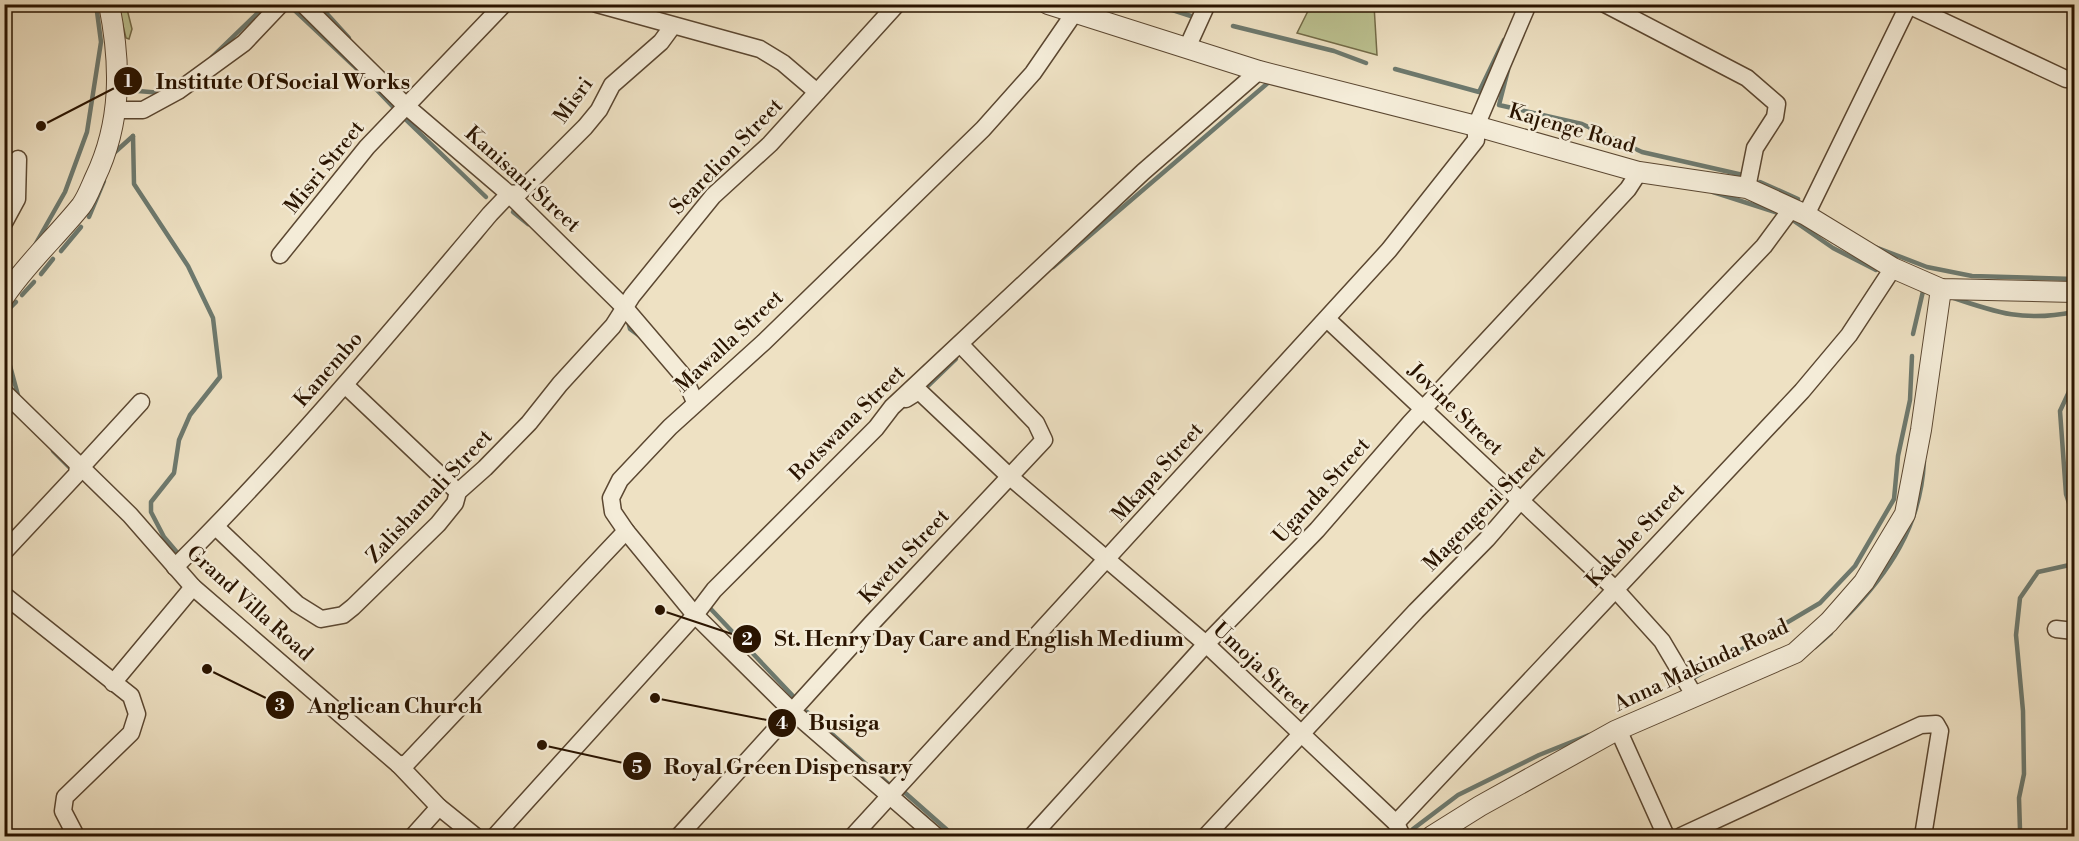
<svg xmlns="http://www.w3.org/2000/svg" width="2079" height="841" font-family="'Libre Bodoni',serif">
<style>
.green{fill:#bcc291;stroke:#736b48;stroke-width:1.5}
.lines{fill:none;stroke-linecap:round;stroke-linejoin:round}
.stream{stroke:#6d796e;stroke-width:4.5}
.minor-casing{stroke:#5b4731;stroke-width:19}
.tertiary-casing{stroke:#5b4731;stroke-width:22}
.minor{stroke:#f4ecd8;stroke-width:16}
.tertiary{stroke:#f4ecd8;stroke-width:20}
.labels{text-anchor:middle;stroke-width:5;stroke-linejoin:round;paint-order:stroke}
.street-label{font-size:21px;fill:#2a1400;stroke:#f4ecd8}
.leader{fill:none;stroke:#2a1400;stroke-width:2}
.callout-dot{fill:#2a1400;stroke:#f4ecd8;stroke-width:2}
.mark-label{font-size:18px;text-anchor:middle;font-weight:bold;fill:#fff}
.callout-label{font-size:22px;text-anchor:middle;font-weight:bold;fill:#2a1400;stroke:#f4ecd8;stroke-width:5;stroke-linejoin:round;paint-order:stroke}
</style>
<rect width="100%" height="100%" fill="#eee1c3"/>
<filter id="stains"><feTurbulence type="fractalNoise" baseFrequency=".00333" numOctaves="4"/><feColorMatrix values="0 0 0 0 .2 0 0 0 0 .09 0 0 0 0 .02 0 0 0 .5 -.17"/></filter>
<radialGradient id="worn" r=".72"><stop offset=".6" stop-color="#630" stop-opacity="0"/><stop offset="1" stop-color="#630" stop-opacity=".3"/></radialGradient>
<g class="green">
<polygon points="118,5 126,5 132,29 129,39 126,38"/>
<polygon points="1311,5 1374,5 1377,55 1297,33"/>
</g>
<g class="lines">
<g class="stream">
<polyline points="288,4 354,66 396,110"/>
<polyline points="318,4 349,38"/>
<polyline points="1154,4 1197,18"/>
<polyline points="1233,26 1334,51 1366,63"/>
<polyline points="212,57 267,4"/>
<polyline points="1395,69 1479,92 1504,40"/>
<polyline points="1508,70 1499,105 1582,124 1642,152 1743,175"/>
<polyline points="138,91 162,93"/>
<polyline points="402,116 486,197"/>
<polyline points="133,136 134,184 188,266 213,318 220,377 190,415 179,440 174,473 151,502 151,512 164,537 181,557"/>
<polyline points="114,153 133,136"/>
<polyline points="1760,182 1798,199"/>
<polyline points="1713,192 1781,214"/>
<polyline points="513,212 528,224"/>
<polyline points="89,217 104,181"/>
<polyline points="1794,221 1833,248 1876,270"/>
<polyline points="35,245 65,192 87,132 101,42 96,4"/>
<polyline points="1875,247 1927,267 1972,276 2074,279"/>
<polyline points="61,251 81,227"/>
<polyline points="1053,267 1269,82"/>
<polyline points="41,274 53,259"/>
<polyline points="22,295 34,282"/>
<path d="M1951 297C1997 313 2025 322 2074 312"/>
<polyline points="4,314 16,302"/>
<polyline points="628,321 630,329 641,337"/>
<polyline points="1913,334 1924,287"/>
<polyline points="4,357 9,362 19,399"/>
<polyline points="2074,381 2060,411 2066,494 2074,518"/>
<polyline points="928,386 956,359"/>
<polyline points="53,451 73,471"/>
<polyline points="708,606 793,696"/>
<path d="M1845 618C1889 573 1921 526 1924 461"/>
<polyline points="1815,647 1831,633"/>
<polyline points="1690,680 1820,603 1855,566 1894,499 1898,456 1910,400 1912,356"/>
<polyline points="807,712 893,788"/>
<polyline points="899,791 903,791 954,836"/>
<polyline points="1413,829 1458,795 1539,755 1589,735"/>
<polyline points="484,835 485,836"/>
<polyline points="1450,836 1460,830"/>
<polyline points="2017,836 2020,830 2019,798 2024,774 2023,711 2016,635 2020,598 2038,572 2074,564"/>
</g>
<defs>
<g id="minor">
<polyline points="303,4 405,105 509,194 625,308 684,377 695,402"/>
<polyline points="597,4 760,49 783,63 817,92"/>
<polyline points="1605,4 1747,78 1777,104 1775,117 1755,148 1747,188"/>
<polyline points="1906,4 2066,79"/>
<polyline points="1187,48 1207,4"/>
<polyline points="117,110 143,110 178,91 244,43 281,4"/>
<polyline points="1806,215 1909,4"/>
<polyline points="4,223 17,199 18,159"/>
<polyline points="280,255 367,147 504,4"/>
<polyline points="1327,319 1615,589 1662,641 1694,695"/>
<polyline points="345,385 458,492"/>
<polyline points="4,392 130,515 193,587 399,765 439,807 475,836"/>
<polyline points="906,399 919,391 1009,476 1206,644 1396,823 1402,836"/>
<polyline points="216,527 297,604 321,619 343,615 353,607 438,524 455,503 458,492 485,468 529,423 560,384 613,326 632,296 713,196 770,144 897,4"/>
<polyline points="4,552 77,474 78,466 85,463 141,402"/>
<path d="M175 567C287 456 388 335 490 214L509 194 519 193 585 127 599 110 612 85 661 42 672 27"/>
<polyline points="4,595 131,696 137,714 131,733 65,797 63,811 76,836"/>
<polyline points="2056,629 2074,631"/>
<polyline points="113,683 193,587"/>
<polyline points="1615,731 1621,736 1666,836"/>
<polyline points="399,765 407,763 626,531"/>
<polyline points="1396,823 1802,391 1849,335 1893,268"/>
<polyline points="413,836 439,807"/>
<polyline points="495,836 695,615 714,590 876,428 892,407 1143,172 1259,71"/>
<polyline points="679,836 872,623 1044,440 1036,423 960,344"/>
<polyline points="853,836 1389,250 1476,140 1476,126 1528,4"/>
<polyline points="936,836 793,712 695,615 626,531 613,512 611,498 620,480 670,427 764,342 983,129 1033,73 1075,12"/>
<polyline points="1032,836 1206,644 1317,530 1410,423 1628,189 1639,172"/>
<polyline points="1206,836 1416,611 1487,539 1520,501 1764,246 1792,208"/>
<polyline points="1681,836 1921,725 1936,724 1940,731 1923,836"/>
</g>
<g id="tertiary">
<polyline points="1048,4 1259,71 1476,126 1639,172 1747,188 1806,215 1893,268 1941,289 2074,292"/>
<path d="M4 297C26 264 56 237 81 206 87 198 91 187 95 178 122 122 121 64 109 4"/>
<polyline points="1432,836 1480,806 1615,731 1795,653 1829,622 1864,582 1905,514 1921,430 1941,289"/>
</g>
</defs>
<use href="#minor" class="minor-casing"/>
<use href="#tertiary" class="tertiary-casing"/>
<use href="#minor" class="minor"/>
<use href="#tertiary" class="tertiary"/>
</g>
<g class="labels">
<g class="street-label">
<text transform="translate(573 100) rotate(-54)" y="7">Misri</text>
<text transform="translate(1572 128) rotate(16)" y="7">Kajenge Road</text>
<text transform="translate(726 156) rotate(-46)" y="7">Searelion Street</text>
<text transform="translate(324 167) rotate(-51)" y="7">Misri Street</text>
<text transform="translate(523 179) rotate(42)" y="7">Kanisani Street</text>
<text transform="translate(729 341) rotate(-43)" y="7">Mawalla Street</text>
<text transform="translate(328 369) rotate(-49)" y="7">Kanembo</text>
<text transform="translate(1456 409) rotate(44)" y="7">Jovine Street</text>
<text transform="translate(847 423) rotate(-45)" y="7">Botswana Street</text>
<text transform="translate(1157 472) rotate(-48)" y="7">Mkapa Street</text>
<text transform="translate(1321 490) rotate(-48)" y="7">Uganda Street</text>
<text transform="translate(429 496) rotate(-47)" y="7">Zalishamali Street</text>
<text transform="translate(1484 508) rotate(-46)" y="7">Magengeni Street</text>
<text transform="translate(1635 535) rotate(-47)" y="7">Kakobe Street</text>
<text transform="translate(904 556) rotate(-47)" y="7">Kwetu Street</text>
<text transform="translate(250 603) rotate(42)" y="7">Grand Villa Road</text>
<text transform="translate(1701 665) rotate(-25)" y="7">Anna Makinda Road</text>
<text transform="translate(1262 668) rotate(43)" y="7">Umoja Street</text>
</g>
</g>
<path class="leader" d="M41 126L128 81M660 610L747 639M207 669L280 705M655 698L782 723M542 745L637 766"/>
<g class="callout-dot">
<circle cx="41" cy="126" r="6"/>
<circle cx="660" cy="610" r="6"/>
<circle cx="207" cy="669" r="6"/>
<circle cx="655" cy="698" r="6"/>
<circle cx="542" cy="745" r="6"/>
<circle cx="128" cy="81" r="15"/>
<circle cx="747" cy="639" r="15"/>
<circle cx="280" cy="705" r="15"/>
<circle cx="782" cy="723" r="15"/>
<circle cx="637" cy="766" r="15"/>
</g>
<g class="mark-label">
<text x="128" y="87">1</text>
<text x="747" y="645">2</text>
<text x="280" y="711">3</text>
<text x="782" y="729">4</text>
<text x="637" y="773">5</text>
</g>
<g class="callout-label">
<text x="283" y="89">Institute Of Social Works</text>
<text x="979" y="646">St. Henry Day Care and English Medium</text>
<text x="395" y="713">Anglican Church</text>
<text x="844" y="730">Busiga</text>
<text x="788" y="774">Royal Green Dispensary</text>
</g>
<rect width="2079" height="841" fill="none" stroke="#eee1c3" stroke-width="24"/>
<rect x="6" y="6" width="2067" height="829" fill="none" stroke="#2a1400" stroke-width="3"/>
<rect x="12" y="12" width="2055" height="817" fill="none" stroke="#2a1400" stroke-width="1.5"/>
<rect width="100%" height="100%" filter="url(#stains)"/>
<rect width="100%" height="100%" fill="url(#worn)"/>
</svg>
